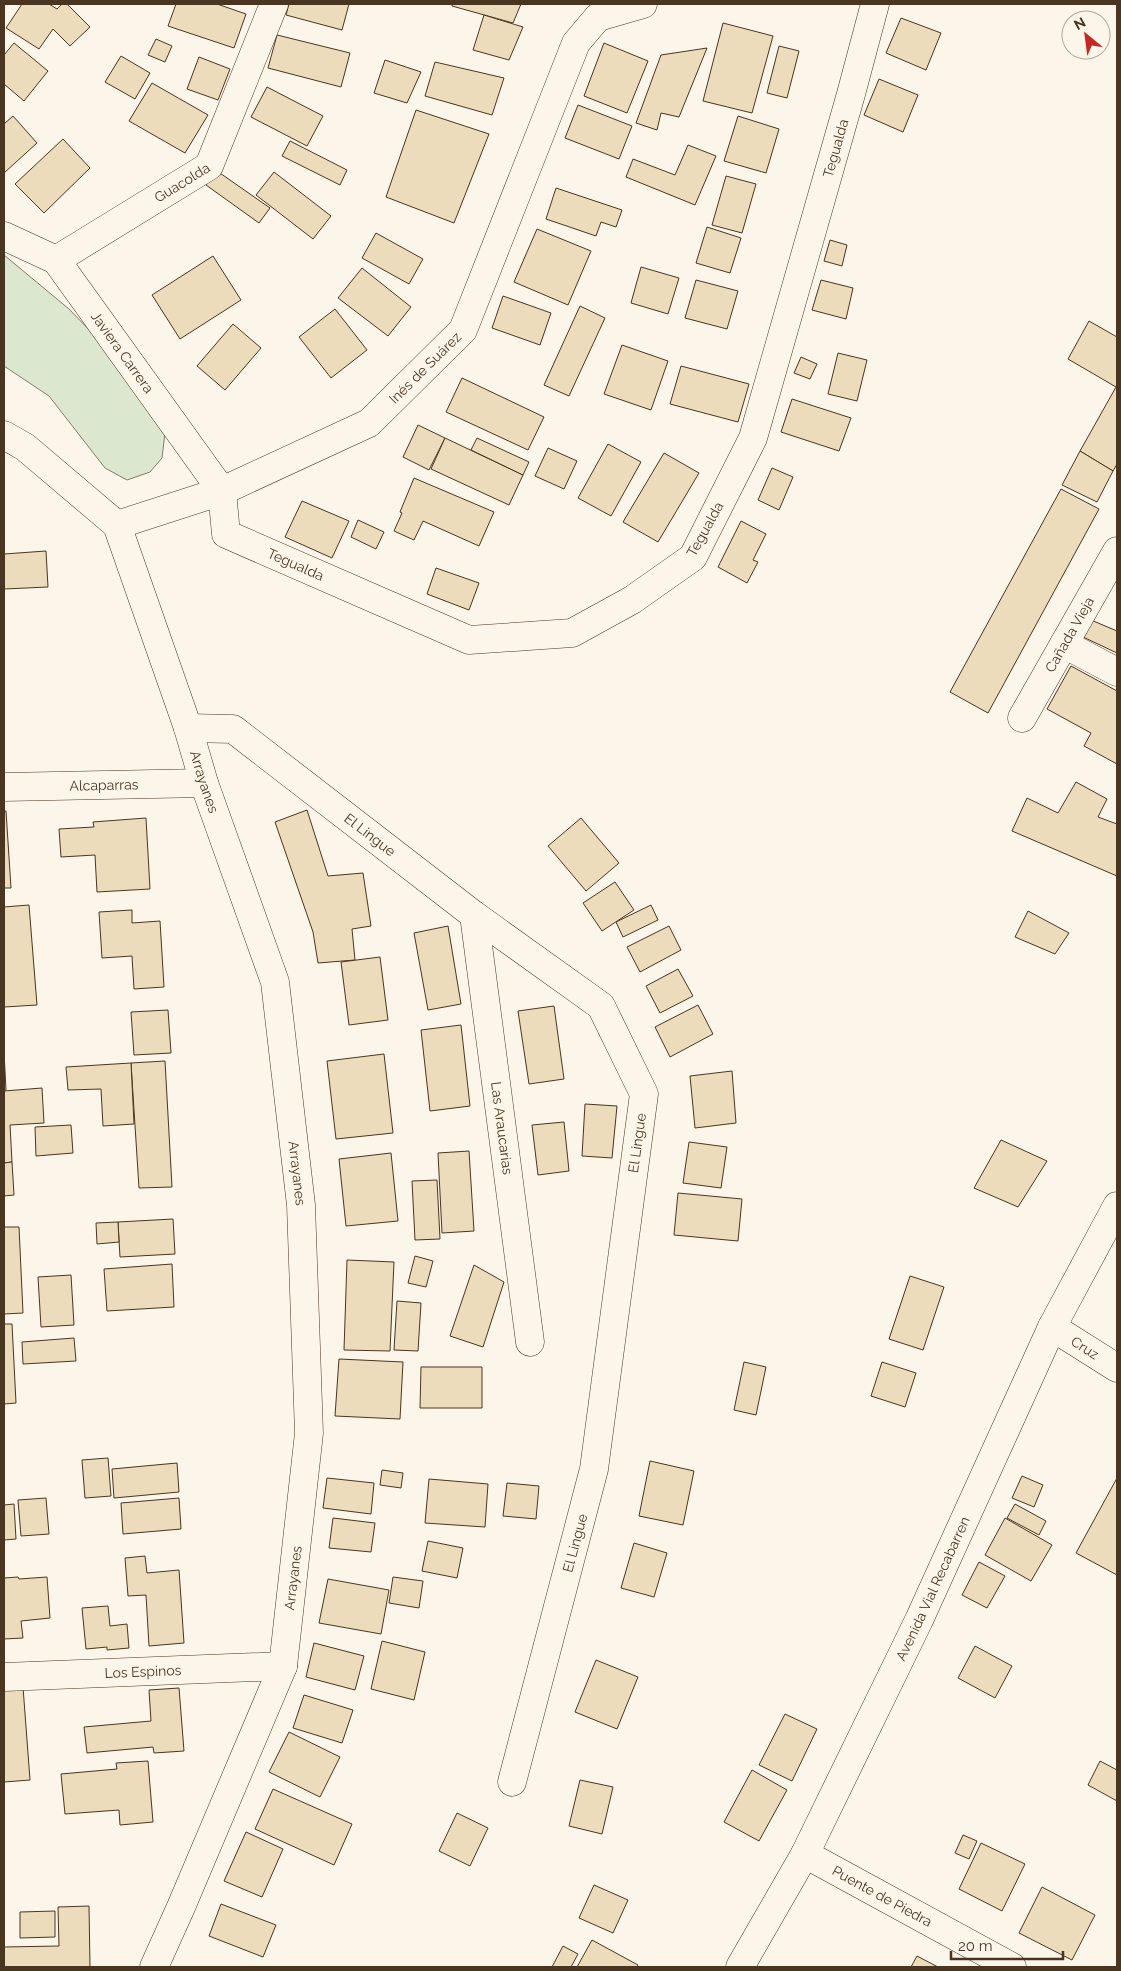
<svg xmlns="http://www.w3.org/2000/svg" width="1121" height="1971" font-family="Raleway,sans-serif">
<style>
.green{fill:#dce7d0;stroke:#887966}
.building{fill:#ecdcbc;stroke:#4a3520}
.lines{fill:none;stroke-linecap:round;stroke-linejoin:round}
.minor-casing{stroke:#4a3520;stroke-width:29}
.secondary-casing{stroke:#4a3520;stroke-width:29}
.minor{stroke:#fbf6e9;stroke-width:28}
.secondary{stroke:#fbf6e9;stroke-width:28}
.labels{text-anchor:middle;stroke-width:4;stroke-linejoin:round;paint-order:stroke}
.street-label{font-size:14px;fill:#4a3520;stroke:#fbf6e9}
</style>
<rect width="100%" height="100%" fill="#fbf6e9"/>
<polygon class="green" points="4,255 69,309 123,365 165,433 162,458 150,472 127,480 105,468 49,396 4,366"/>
<g class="building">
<polygon points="22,4 49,4 57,9 62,4 67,4 90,27 70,46 53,29 39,49 6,28"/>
<polygon points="176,4 217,4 246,14 234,48 168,26"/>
<polygon points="289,4 349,4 342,30 286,15"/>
<polygon points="452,4 521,4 513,23 452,6"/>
<polygon points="484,15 523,27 509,60 473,50"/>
<polygon points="901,18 941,33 926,70 886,53"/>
<polygon points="723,23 773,36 752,113 703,101"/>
<polygon points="277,35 350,53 341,87 268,68"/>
<polygon points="156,39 172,46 165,62 148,55"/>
<polygon points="14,43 48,71 24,101 4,84 4,55"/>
<polygon points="604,43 648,61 627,113 584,96"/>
<polygon points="779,46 799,51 787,98 767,93"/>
<polygon points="707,48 679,117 661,113 657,130 636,123 661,55"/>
<polygon points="121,56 150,73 135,99 105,82"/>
<polygon points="199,57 230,69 218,100 187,89"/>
<polygon points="385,60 421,72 407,103 374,93"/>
<polygon points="435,62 504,78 492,115 425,96"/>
<polygon points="879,79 918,95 903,132 864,115"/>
<polygon points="152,83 208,115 185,153 129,121"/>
<polygon points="267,87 323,116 307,146 251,117"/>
<polygon points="578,105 632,126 619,159 565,138"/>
<polygon points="416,110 489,134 454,223 386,197"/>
<polygon points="13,116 37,143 4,173 4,124"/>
<polygon points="738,116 779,129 766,173 724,161"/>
<polygon points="63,139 90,168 44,213 15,184"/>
<polygon points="290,141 347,170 340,185 282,156"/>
<polygon points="688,145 716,156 695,205 626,177 633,159 675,175"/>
<polygon points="217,171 270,208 259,223 206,185"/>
<polygon points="274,172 331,216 313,239 256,195"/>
<polygon points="726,176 756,184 742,233 712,225"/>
<polygon points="556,188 622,210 616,227 601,222 596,236 546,219"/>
<polygon points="707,227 741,238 730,273 696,263"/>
<polygon points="537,229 591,251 568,305 514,282"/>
<polygon points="376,233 423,259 409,284 362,258"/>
<polygon points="830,240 847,245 842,266 824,261"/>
<polygon points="213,256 241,300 180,339 152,295"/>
<polygon points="641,267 679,278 668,314 631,303"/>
<polygon points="362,268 411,307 388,336 338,298"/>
<polygon points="696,280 738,291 727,329 685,318"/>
<polygon points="821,280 853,288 846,319 812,310"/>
<polygon points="503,296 551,313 540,345 492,328"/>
<polygon points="580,306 605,318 569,396 544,385"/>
<polygon points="335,309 367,350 331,378 299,337"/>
<polygon points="1089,321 1117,337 1117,464 1113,471 1080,451 1116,387 1068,359"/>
<polygon points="233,324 261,348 225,390 197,366"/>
<polygon points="622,345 668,361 651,410 604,394"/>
<polygon points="838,353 867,360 857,401 828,394"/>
<polygon points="801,357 817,364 810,379 794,373"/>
<polygon points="681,366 749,384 738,422 670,404"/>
<polygon points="462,378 544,417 528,450 446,412"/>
<polygon points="792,399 851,418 839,451 781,432"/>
<polygon points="418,425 445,438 429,470 403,457"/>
<polygon points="445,438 523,475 509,505 431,469"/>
<polygon points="477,438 529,462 523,475 471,450"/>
<polygon points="608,444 641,462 611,516 578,498"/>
<polygon points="548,448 577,461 564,489 535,476"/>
<polygon points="1080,451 1113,471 1097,502 1062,485"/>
<polygon points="664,453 699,473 658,542 623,522"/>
<polygon points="772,468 793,477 779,510 758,500"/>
<polygon points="414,478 494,512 479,546 423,521 414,540 394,531 402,513 400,512"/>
<polygon points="1061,489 1099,509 988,713 950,692"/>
<polygon points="302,501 349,521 332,558 285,537"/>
<polygon points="358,520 384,532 376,549 351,537"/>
<polygon points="741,521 766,534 753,560 758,562 747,583 718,567"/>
<polygon points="46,551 48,587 4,589 4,554"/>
<polygon points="436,568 479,583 469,610 427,594"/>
<polygon points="1091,620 1117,631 1117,653 1083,637"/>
<polygon points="1071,666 1117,691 1117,764 1084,746 1091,733 1047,709"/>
<polygon points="1076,782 1107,799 1098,817 1117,824 1117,876 1012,831 1027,798 1058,813"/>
<polygon points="307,810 328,876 363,873 371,926 352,929 355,960 318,963 313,932 275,822"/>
<polygon points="4,811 6,811 11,888 4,888"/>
<polygon points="146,818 150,889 97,892 95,855 61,857 59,829 94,827 93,822"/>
<polygon points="581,818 619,863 586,891 548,846"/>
<polygon points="615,882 634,910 602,931 583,903"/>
<polygon points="29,905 37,1005 4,1007 4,907"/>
<polygon points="651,905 658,920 623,937 616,922"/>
<polygon points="132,910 132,923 160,921 164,987 134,989 132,956 102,958 99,912"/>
<polygon points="1028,911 1069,933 1055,954 1015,937"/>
<polygon points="448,926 461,1004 428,1010 414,933"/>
<polygon points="669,926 681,950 640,972 627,947"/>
<polygon points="380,957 388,1020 349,1025 341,962"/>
<polygon points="678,969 693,996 660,1013 646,986"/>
<polygon points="698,1005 713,1034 670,1057 655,1027"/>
<polygon points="554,1006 564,1079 529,1084 518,1011"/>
<polygon points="168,1010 171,1053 134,1055 131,1012"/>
<polygon points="461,1025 470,1106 430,1111 421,1030"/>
<polygon points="4,1052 6,1090 4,1091"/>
<polygon points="384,1054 393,1133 336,1139 327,1061"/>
<polygon points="165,1061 172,1187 139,1188 131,1063"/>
<polygon points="131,1063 134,1124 103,1126 101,1089 68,1090 66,1067"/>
<polygon points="732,1071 736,1123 695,1128 690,1076"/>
<polygon points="42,1088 44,1123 10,1125 12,1162 4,1163 4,1091"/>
<polygon points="585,1104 617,1106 612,1158 582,1156"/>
<polygon points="564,1122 569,1171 538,1175 532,1125"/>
<polygon points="71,1125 73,1153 36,1156 35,1127"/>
<polygon points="1001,1140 1047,1161 1018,1207 974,1188"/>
<polygon points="689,1142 727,1147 721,1188 683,1183"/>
<polygon points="469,1151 474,1231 442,1233 438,1153"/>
<polygon points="391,1153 398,1221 346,1226 339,1159"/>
<polygon points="12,1162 14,1195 4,1196 4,1163"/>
<polygon points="437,1180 440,1239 415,1240 412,1181"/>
<polygon points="678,1193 742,1199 738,1241 674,1235"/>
<polygon points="173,1219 175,1254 120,1257 118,1222"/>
<polygon points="118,1222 119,1242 97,1244 96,1223"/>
<polygon points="4,1227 19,1227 23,1313 4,1314"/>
<polygon points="415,1256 433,1261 426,1287 408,1283"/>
<polygon points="347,1260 394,1262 390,1351 344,1350"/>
<polygon points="172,1264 174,1307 107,1311 104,1269"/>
<polygon points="474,1265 504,1282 483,1347 450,1336"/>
<polygon points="71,1275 74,1325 41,1327 38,1277"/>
<polygon points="910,1276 944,1287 923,1350 889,1339"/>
<polygon points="397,1301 421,1303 418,1351 394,1350"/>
<polygon points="4,1324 12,1324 16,1403 4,1404"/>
<polygon points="74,1338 76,1361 23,1364 22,1342"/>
<polygon points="339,1359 403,1362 400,1419 335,1416"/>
<polygon points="744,1362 766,1367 756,1415 734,1410"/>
<polygon points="882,1362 916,1373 905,1407 871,1396"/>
<polygon points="421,1367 482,1367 482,1408 420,1408"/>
<polygon points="108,1458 111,1496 85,1498 82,1460"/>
<polygon points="650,1461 694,1471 683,1525 639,1516"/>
<polygon points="177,1463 179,1492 114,1498 112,1469"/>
<polygon points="382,1470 403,1473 401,1488 380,1485"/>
<polygon points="1022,1476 1043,1485 1034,1507 1012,1498"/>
<polygon points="327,1478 374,1483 371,1514 323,1508"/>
<polygon points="1117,1478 1117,1575 1076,1553"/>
<polygon points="429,1479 488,1484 485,1527 425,1523"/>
<polygon points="507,1483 539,1486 536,1519 503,1516"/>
<polygon points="46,1498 49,1534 21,1536 18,1500"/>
<polygon points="179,1498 181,1529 123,1534 121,1503"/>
<polygon points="14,1504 16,1539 4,1540 4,1505"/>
<polygon points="1015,1504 1046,1521 1039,1535 1007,1518"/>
<polygon points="333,1518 375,1523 371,1552 329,1548"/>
<polygon points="1005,1518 1052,1545 1031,1581 985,1555"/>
<polygon points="428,1541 463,1548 457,1578 422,1571"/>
<polygon points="634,1543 667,1553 654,1597 621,1588"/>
<polygon points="145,1556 147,1573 179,1570 184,1643 149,1646 146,1595 128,1596 125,1558"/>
<polygon points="979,1562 1005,1576 987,1608 962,1595"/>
<polygon points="18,1577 19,1579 47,1577 50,1618 21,1621 23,1638 4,1639 4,1578"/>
<polygon points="393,1577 423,1581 419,1608 389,1603"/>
<polygon points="328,1579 389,1590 381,1634 319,1623"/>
<polygon points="108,1606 110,1626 127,1624 129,1648 107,1650 107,1647 86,1649 82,1608"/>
<polygon points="382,1641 425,1652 414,1700 371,1689"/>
<polygon points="314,1643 364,1656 355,1690 306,1677"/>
<polygon points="975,1646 1012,1666 995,1698 958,1678"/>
<polygon points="596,1660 638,1677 617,1729 575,1712"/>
<polygon points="23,1687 30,1780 4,1782 4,1689"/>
<polygon points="179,1688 184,1751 154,1753 153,1747 87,1753 84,1727 151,1721 149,1690"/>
<polygon points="304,1695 353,1710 342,1743 293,1728"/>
<polygon points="785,1714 817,1729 792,1781 759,1765"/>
<polygon points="289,1732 340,1757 320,1797 269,1772"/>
<polygon points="148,1761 153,1822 120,1825 119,1810 65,1814 61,1774 117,1769 116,1763"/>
<polygon points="1100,1761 1117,1770 1117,1801 1088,1785"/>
<polygon points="752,1770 787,1790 759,1841 724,1822"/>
<polygon points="580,1780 613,1787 602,1834 569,1826"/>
<polygon points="273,1789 352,1824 334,1865 255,1829"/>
<polygon points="457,1813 488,1828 470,1866 439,1851"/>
<polygon points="246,1832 283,1849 262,1897 224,1881"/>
<polygon points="963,1835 977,1841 969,1859 955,1853"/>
<polygon points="981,1843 1025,1864 1002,1911 959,1889"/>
<polygon points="594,1885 628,1900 613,1933 579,1918"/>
<polygon points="1042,1887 1095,1915 1072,1960 1019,1933"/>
<polygon points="221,1904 276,1925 263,1957 209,1936"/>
<polygon points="89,1906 90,1967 4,1967 4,1947 59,1946 58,1907"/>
<polygon points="55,1911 55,1937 20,1938 20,1912"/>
<polygon points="592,1940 638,1965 637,1967 577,1967"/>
<polygon points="563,1946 578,1954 571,1967 552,1967"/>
<polygon points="917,1956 938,1967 911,1967"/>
</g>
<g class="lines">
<defs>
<g id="minor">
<path id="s1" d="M4 236 56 260 222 491 226 534 469 640 572 633 632 600 693 557 753 438 851 94 875 4"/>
<path id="s2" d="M56 260 209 166 274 4"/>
<path id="s3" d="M4 435 25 447 117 525 188 728 204 783 275 982 301 1205 309 1433 283 1666 181 1907 154 1967"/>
<path id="s4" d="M117 525 222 491 369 423 463 330 576 43 598 17 643 4"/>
<polyline points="1064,644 1117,672"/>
<path id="s5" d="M1022 718 1117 551"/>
<path id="s6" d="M188 728 233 729 474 915 601 1006 644 1094 594 1469 512 1782"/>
<path id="s7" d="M4 787 204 783"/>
<path id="s8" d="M474 915 530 1342"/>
<path id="s9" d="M1052 1327 1117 1368"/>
<path id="s10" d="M4 1677 283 1666"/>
<path id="s11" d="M805 1854 1012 1967"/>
</g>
<g id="secondary">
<path id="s12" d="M740 1967 805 1854 919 1620 1052 1327 1117 1206"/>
</g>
</defs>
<use href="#minor" class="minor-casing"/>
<use href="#secondary" class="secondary-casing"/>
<use href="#minor" class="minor"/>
<use href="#secondary" class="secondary"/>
</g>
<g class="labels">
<g class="street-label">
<text dy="5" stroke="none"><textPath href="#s1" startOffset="1331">Tegualda</textPath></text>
<text dy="5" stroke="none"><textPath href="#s2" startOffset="148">Guacolda</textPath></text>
<text dy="5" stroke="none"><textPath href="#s1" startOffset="171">Javiera Carrera</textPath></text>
<text dy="5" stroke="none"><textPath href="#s4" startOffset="351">Inés de Suárez</textPath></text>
<text transform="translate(705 529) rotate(-61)" y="5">Tegualda</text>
<text dy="5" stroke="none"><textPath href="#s1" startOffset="461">Tegualda</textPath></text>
<text dy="5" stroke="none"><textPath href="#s5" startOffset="96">Cañada Vieja</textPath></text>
<text dy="5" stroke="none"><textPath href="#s3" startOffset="416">Arrayanes</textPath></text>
<text dy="5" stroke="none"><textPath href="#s7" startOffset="100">Alcaparras</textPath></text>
<text dy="5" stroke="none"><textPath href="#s6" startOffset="218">El Lingue</textPath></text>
<text dy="5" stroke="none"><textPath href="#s8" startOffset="215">Las Araucarias</textPath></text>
<text transform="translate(637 1143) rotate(-82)" y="5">El Lingue</text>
<text dy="5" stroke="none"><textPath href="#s3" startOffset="821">Arrayanes</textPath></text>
<text dy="5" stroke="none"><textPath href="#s9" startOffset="39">Cruz</textPath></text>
<text transform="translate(575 1543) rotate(-75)" y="5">El Lingue</text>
<text transform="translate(293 1578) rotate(-83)" y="5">Arrayanes</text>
<text dy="5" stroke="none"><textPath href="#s12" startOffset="425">Avenida Vial Recabarren</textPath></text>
<text dy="5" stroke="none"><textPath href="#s10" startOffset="139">Los Espinos</textPath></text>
<text dy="5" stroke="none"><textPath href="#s11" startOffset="88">Puente de Piedra</textPath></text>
</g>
</g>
<rect width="1121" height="1971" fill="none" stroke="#4a3520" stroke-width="10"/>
<g transform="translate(1086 35) rotate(331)"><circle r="24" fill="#fbf6e9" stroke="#b4a999"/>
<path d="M0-4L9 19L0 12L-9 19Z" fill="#c62828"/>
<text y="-8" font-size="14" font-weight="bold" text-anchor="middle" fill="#4a3520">N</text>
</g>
<path d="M951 1951v8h112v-8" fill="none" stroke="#4a3520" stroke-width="2.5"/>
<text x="958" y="1951" font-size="15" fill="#4a3520" stroke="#fbf6e9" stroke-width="4" paint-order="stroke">20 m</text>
</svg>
